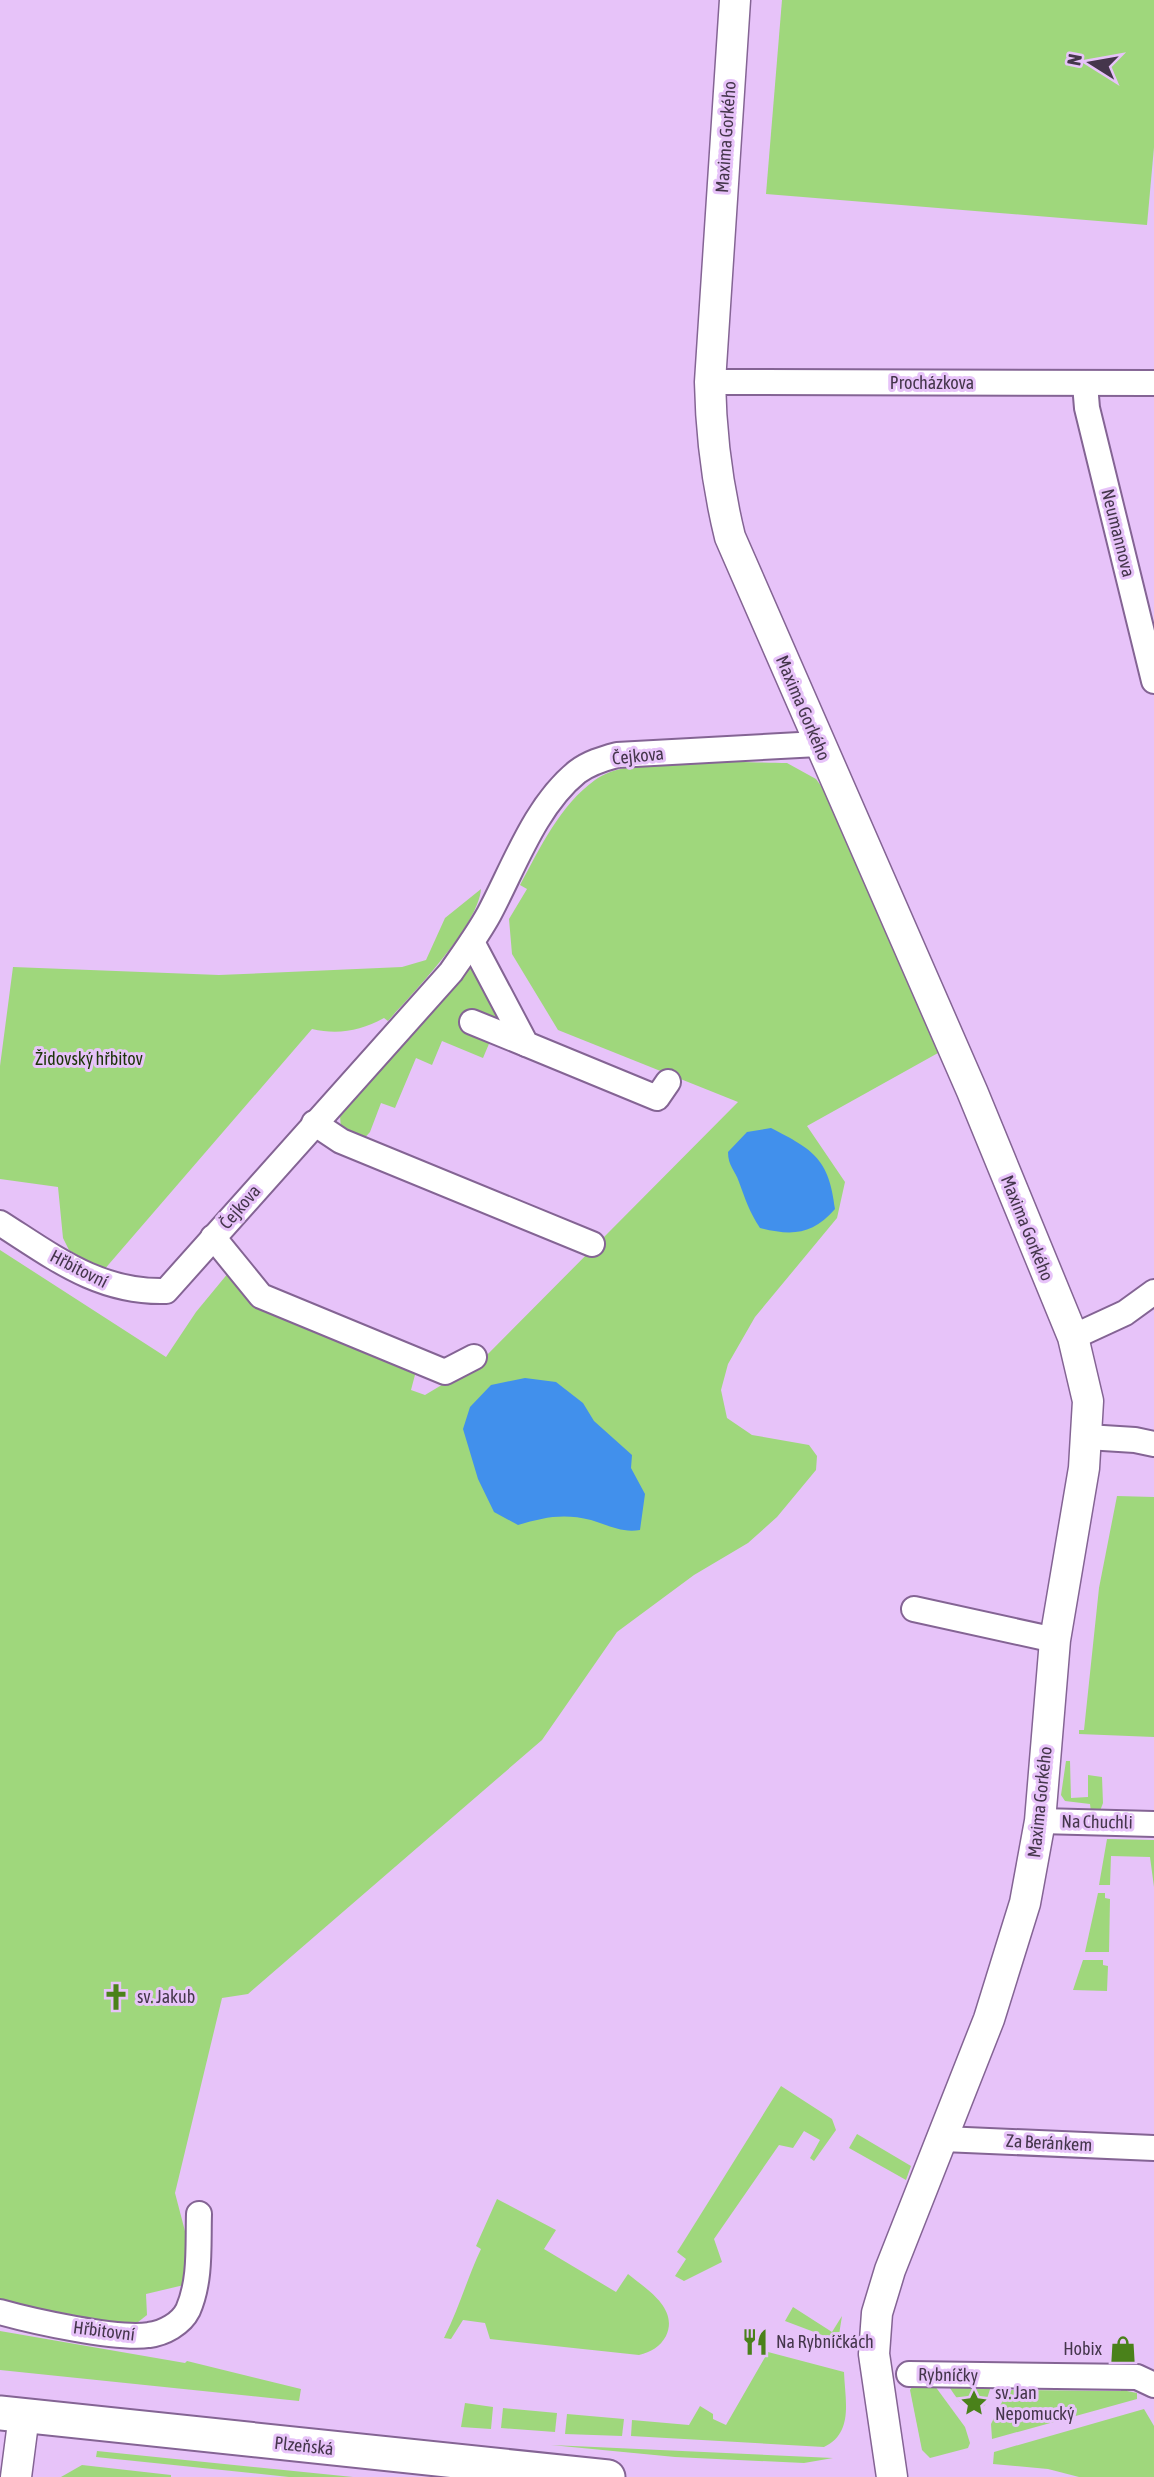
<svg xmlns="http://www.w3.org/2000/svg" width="1154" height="2477" font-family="'Asap Condensed',sans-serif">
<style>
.green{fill:#9fd77c}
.water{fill:#4190ec}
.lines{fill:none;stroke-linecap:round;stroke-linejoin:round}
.minor-casing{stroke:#846494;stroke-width:28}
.tertiary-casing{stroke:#846494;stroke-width:33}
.secondary-casing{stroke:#846494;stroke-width:37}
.minor{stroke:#fff;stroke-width:24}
.tertiary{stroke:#fff;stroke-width:30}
.secondary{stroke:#fff;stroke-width:33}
.labels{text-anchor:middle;stroke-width:6;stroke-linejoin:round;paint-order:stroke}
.street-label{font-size:18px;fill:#45364c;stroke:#e7c3f9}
.park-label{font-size:18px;fill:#1c3508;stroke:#e7c3f9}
.poi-label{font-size:18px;fill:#45364c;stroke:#e7c3f9;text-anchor:start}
</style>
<rect width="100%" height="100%" fill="#e7c3f9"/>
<g class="green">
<polygon points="782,0 1154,0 1154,147 1147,225 766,194"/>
<path d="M787 763 816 779 829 797 938 1053 807 1126 845 1182 837 1218 755 1317 728 1364 721 1390 727 1418 752 1435 809 1445 817 1456 816 1470 777 1517 748 1543 694 1575 617 1632 542 1740 248 1994 222 1998 175 2193 186 2235 184 2285 146 2294 147 2315 133 2326 0 2301V1250L166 1357 196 1312 229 1272 416 1371 411 1390 425 1395 480 1362 738 1102 558 1030 512 954 509 919 527 889 520 885C540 848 560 805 595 780 632 753 740 763 787 763Z"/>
<path d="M481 889C478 926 413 993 388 1021L384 1018C360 1031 338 1035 312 1029L103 1271 69 1250 63 1238 58 1187 0 1179V1066L13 967 219 975 402 967 426 960 445 918Z"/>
<polygon points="469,966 474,967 505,1023 467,1012 461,1027 491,1039 483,1058 442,1041 432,1065 416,1058 395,1108 381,1103 370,1132 360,1143 341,1129 340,1116 464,969"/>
<polygon points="1117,1496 1154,1497 1154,1737 1079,1734 1079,1730 1084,1730 1099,1588"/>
<polygon points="1066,1761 1070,1761 1071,1798 1088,1797 1088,1775 1102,1777 1103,1803 1100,1811 1091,1812 1090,1804 1065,1801 1061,1795"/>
<polygon points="1107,1839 1154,1840 1154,1887 1150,1857 1111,1856 1110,1885 1099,1885"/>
<polygon points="1098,1893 1105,1893 1105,1898 1110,1899 1109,1952 1085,1952"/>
<polygon points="1083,1960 1103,1960 1103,1965 1108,1966 1107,1991 1073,1990"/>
<polygon points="781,2086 832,2119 836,2130 814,2161 810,2158 820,2140 804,2131 793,2148 779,2145 714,2239 722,2262 684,2281 675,2276 686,2259 677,2252 679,2249"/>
<polygon points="857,2134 911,2166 906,2180 849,2148"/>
<path d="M497 2199 556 2230 544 2249 616 2292 628 2274C646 2289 679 2308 666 2336 660 2347 651 2352 639 2355L490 2339 485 2323 463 2320 451 2339 444 2338C459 2308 467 2279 481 2249L476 2246Z"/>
<polygon points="793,2307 832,2332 842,2316 838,2341 785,2321"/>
<polygon points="0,2331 185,2363 187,2361 301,2389 299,2401 0,2370"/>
<path d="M768 2352 844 2372C845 2400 854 2433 824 2447L631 2436 632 2420 689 2425 700 2406 713 2414V2419L726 2425Z"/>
<polygon points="932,2382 965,2427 970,2443 968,2448 930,2458 922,2450 910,2390 914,2384"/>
<path d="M992 2383 985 2405 976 2411C962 2408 956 2397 948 2385Z"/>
<polygon points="1122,2385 1127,2385 1127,2391 1137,2393 1137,2399 992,2439 991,2424 1008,2390 1121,2391"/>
<polygon points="465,2403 493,2407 491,2429 461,2427"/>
<polygon points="503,2408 557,2413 555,2432 501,2428"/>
<polygon points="1144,2409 1154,2426 1154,2477 1079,2477 1048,2469 993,2464 994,2452"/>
<polygon points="567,2414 624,2419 622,2436 565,2434"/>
<polygon points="551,2445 833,2458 804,2463 675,2457"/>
<polygon points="97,2451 353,2477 289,2477 96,2457"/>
<polygon points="82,2465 171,2475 171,2477 61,2477"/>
</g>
<g class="water">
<path d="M771 1128C814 1150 829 1159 835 1209 812 1235 792 1236 760 1228 749 1211 746 1201 739 1182 735 1170 728 1166 728 1152L747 1132Z"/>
<path d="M525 1378 556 1382 583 1403 594 1421 632 1455 631 1468 645 1494 640 1530C621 1533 608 1525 591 1520 564 1513 544 1517 518 1525L494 1512 478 1479 463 1429 470 1407 491 1385Z"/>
</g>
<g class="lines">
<defs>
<g id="minor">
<polyline points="710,382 1154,383"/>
<polyline points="1085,384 1087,408 1154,681"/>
<polyline points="472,942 526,1044 657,1098 668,1082"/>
<polyline points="472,1022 526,1044"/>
<polyline points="314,1123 341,1141 592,1244"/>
<path d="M0 1223C55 1258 99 1293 166 1291L451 972C464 953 478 934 489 914 514 867 535 806 577 772 589 763 602 759 617 755L818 744"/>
<polyline points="213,1237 261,1296 445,1372 474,1357"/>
<polyline points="1073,1337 1125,1313 1154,1292"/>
<polyline points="1087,1437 1135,1440 1154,1444"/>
<polyline points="914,1609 1055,1640"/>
<polyline points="1040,1821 1154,1824"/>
<polyline points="943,2139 1154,2148"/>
<path d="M0 2312C32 2321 117 2340 149 2335 164 2333 181 2324 188 2310 201 2280 198 2246 199 2214"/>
<polyline points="909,2374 1137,2377 1154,2385"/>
</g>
<g id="tertiary">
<path d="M735 0 710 382C711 436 717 484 730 537L972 1091 1073 1337 1088 1401 1084 1468 1055 1640 1040 1821 1025 1903 989 2019 890 2270 877 2313 874 2354 892 2477"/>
<polyline points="16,2477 24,2415"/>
</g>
<polyline id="secondary" points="0,2413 608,2477"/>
</defs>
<use href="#minor" class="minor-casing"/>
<use href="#tertiary" class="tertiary-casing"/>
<use href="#secondary" class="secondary-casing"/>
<use href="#minor" class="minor"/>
<use href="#tertiary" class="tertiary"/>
<use href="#secondary" class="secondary"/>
</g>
<defs>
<symbol id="church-bare" viewBox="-9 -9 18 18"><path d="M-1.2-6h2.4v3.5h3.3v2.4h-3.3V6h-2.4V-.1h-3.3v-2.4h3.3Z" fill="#4a811a" stroke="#e7c3f9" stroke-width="2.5" paint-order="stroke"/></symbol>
<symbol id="restaurant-bare" viewBox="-9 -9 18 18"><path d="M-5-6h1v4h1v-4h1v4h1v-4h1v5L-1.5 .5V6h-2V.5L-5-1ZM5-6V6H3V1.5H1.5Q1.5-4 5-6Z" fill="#4a811a" stroke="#e7c3f9" stroke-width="2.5" paint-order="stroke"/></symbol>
<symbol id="shop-bare" viewBox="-9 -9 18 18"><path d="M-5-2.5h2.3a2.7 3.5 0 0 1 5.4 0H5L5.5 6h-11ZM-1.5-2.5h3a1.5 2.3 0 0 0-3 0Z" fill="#4a811a" stroke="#e7c3f9" stroke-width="2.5" paint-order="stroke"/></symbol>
<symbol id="sight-bare" viewBox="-9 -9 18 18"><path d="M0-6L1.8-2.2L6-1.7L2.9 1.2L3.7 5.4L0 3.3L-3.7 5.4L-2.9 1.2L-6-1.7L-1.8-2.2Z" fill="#4a811a" stroke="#e7c3f9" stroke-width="2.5" paint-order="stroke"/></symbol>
</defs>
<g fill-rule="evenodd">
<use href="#church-bare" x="97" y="1978" width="38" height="38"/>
<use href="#restaurant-bare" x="736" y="2323" width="38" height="38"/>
<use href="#shop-bare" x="1104" y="2330" width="38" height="38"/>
<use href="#sight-bare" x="955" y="2384" width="38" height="38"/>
</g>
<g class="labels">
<g class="street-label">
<text transform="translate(726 137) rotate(-86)" y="6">Maxima Gorkého</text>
<text x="932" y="389">Procházkova</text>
<text transform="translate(1118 533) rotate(76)" y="6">Neumannova</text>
<text transform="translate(803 708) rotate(67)" y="6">Maxima Gorkého</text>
<text transform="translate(638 756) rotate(-6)" y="6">Čejkova</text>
<text transform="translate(240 1207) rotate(-49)" y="6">Čejkova</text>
<text transform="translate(1027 1228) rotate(68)" y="6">Maxima Gorkého</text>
<text transform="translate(79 1269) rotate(27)" y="6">Hřbitovní</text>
<text transform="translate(1040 1802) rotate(-84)" y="6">Maxima Gorkého</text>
<text transform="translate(1097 1822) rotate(1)" y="6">Na Chuchli</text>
<text transform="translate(1049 2143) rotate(3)" y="6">Za Beránkem</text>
<text transform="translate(104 2331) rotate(7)" y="6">Hřbitovní</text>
<text transform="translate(948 2375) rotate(1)" y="6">Rybníčky</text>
<text transform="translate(304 2446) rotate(6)" y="6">Plzeňská</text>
</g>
<g class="park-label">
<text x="89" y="1065">Židovský hřbitov</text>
</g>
<g class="poi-label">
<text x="137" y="2003">sv. Jakub</text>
<text x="776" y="2348">Na Rybníčkách</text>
<text x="1102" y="2355" text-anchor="end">Hobix</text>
<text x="995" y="2399">sv. Jan<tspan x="995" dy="21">Nepomucký</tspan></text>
</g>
</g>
<g transform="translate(1091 63) rotate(281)" stroke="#e7c3f9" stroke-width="5" paint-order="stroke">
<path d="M0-5L12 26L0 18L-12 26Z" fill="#45364c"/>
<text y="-10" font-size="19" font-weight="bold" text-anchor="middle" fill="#45364c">N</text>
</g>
</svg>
